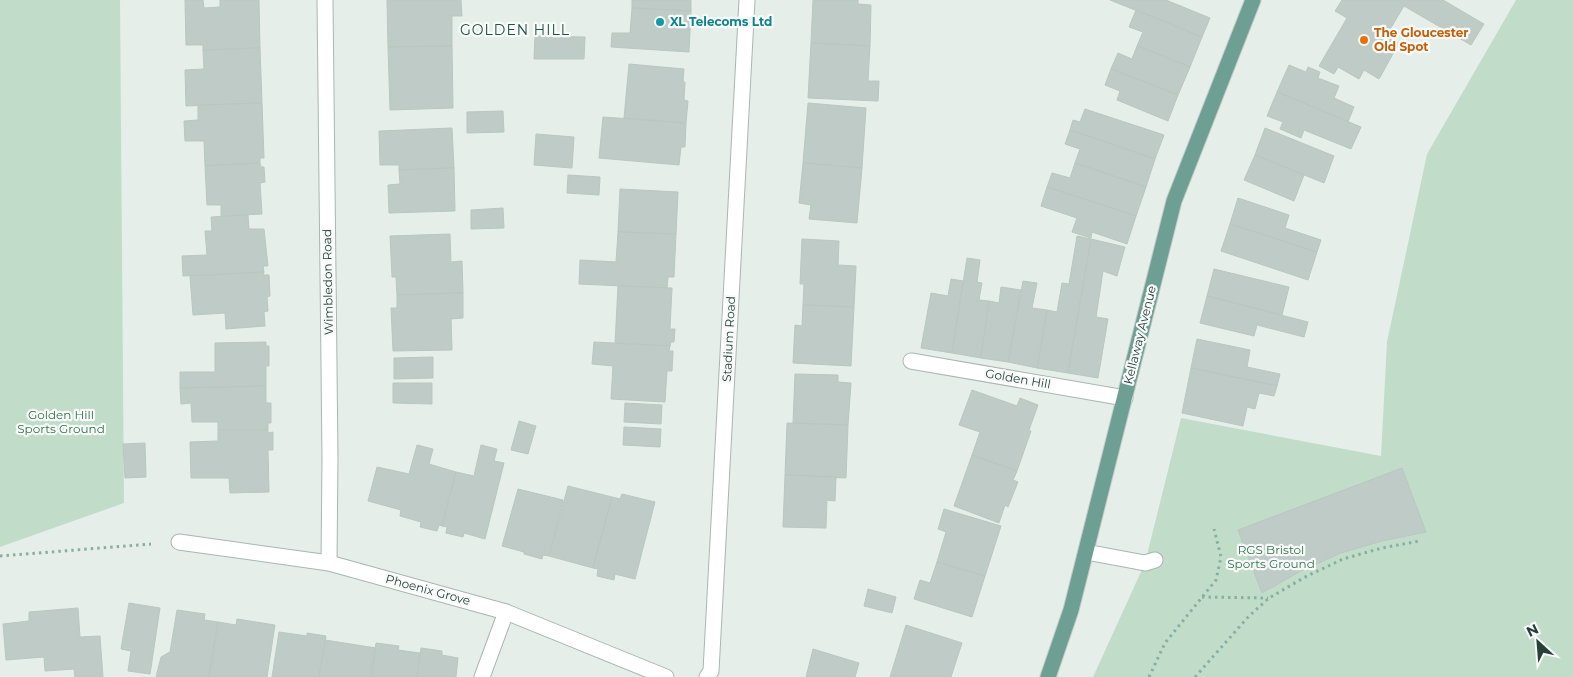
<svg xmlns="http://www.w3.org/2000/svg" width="1573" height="677" font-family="Montserrat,sans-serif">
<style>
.green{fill:#c1ddc9}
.building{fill:#becbc6;stroke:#b9c7c1}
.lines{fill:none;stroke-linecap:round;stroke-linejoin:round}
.minor-casing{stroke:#a9b6b1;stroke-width:17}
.major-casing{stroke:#c2c9c7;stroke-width:17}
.path{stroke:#89afa3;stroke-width:3;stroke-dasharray:2.5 4;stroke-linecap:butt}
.minor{stroke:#fff;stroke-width:15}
.major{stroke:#6e9f93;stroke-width:15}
.culture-dot{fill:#0f9aa8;stroke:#f7faf8;stroke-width:2}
.food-dot{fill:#e8710a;stroke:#f7faf8;stroke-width:2}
.labels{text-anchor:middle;stroke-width:4.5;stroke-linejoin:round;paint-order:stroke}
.culture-label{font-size:12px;font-weight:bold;fill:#0d838f;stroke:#f7faf8;text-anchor:start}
.food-label{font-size:12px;font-weight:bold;fill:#c56008;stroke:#f7faf8;text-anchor:start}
.street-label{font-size:12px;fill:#263f38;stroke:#f7faf8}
.park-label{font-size:12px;fill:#33734c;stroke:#f7faf8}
.neighbourhood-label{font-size:14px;letter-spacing:1px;fill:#234f45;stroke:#f7faf8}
</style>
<rect width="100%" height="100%" fill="#e6eeea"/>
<g class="green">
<polygon points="0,0 120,0 124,503 0,547"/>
<polygon points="1516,0 1573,0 1573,677 1093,677 1145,563 1181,418 1381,456 1387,342 1427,154"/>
</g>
<g class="building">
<polygon points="185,0 203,0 204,8 220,7 220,0 259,0 260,48 203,50 203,45 186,45"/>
<polygon points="387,0 461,0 462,16 452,16 452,46 388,47"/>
<polygon points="632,0 691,0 691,11 632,8"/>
<polygon points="813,0 858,0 858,4 871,5 870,46 811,43"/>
<polygon points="1110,0 1166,0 1210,18 1202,37"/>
<polygon points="1342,0 1443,0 1484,24 1471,45 1404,6 1386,36 1399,43 1379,79 1364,70 1359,79 1338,67 1334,74 1319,66 1347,18 1335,11"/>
<polygon points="632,8 691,11 689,52 611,47 612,33 630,33"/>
<polygon points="1136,10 1202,37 1190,67 1137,46 1143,32 1129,27"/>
<polygon points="535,36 585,37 584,59 534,59"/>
<polygon points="811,43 870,46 868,81 879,81 878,101 808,98"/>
<polygon points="452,46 453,108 390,110 388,47"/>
<polygon points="1137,46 1190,67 1178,95 1111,69 1118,53 1132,59"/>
<polygon points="260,48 262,103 186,106 185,70 204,69 203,50"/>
<polygon points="629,64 684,69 683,82 685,82 684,100 688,101 686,123 624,118"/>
<polygon points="1289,65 1306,72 1308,67 1320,72 1318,78 1339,86 1334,98 1354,107 1348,122 1277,92"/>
<polygon points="1111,69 1178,95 1168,121 1117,100 1120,91 1105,85"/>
<polygon points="1277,92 1361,127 1351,149 1304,130 1301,138 1280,129 1283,122 1267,116"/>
<polygon points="262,103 264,158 260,158 260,163 205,166 204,141 185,141 184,121 198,120 198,105"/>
<polygon points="808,103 866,108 862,168 803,163"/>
<polygon points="1085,109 1164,135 1155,159 1070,130 1073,120 1080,122"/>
<polygon points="503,111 504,132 467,133 467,112"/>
<polygon points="603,117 686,123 685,147 681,147 679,165 599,158"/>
<polygon points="452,128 454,168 399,170 399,165 380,165 379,131"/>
<polygon points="1265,128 1334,156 1324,183 1255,155"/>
<polygon points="1070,130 1155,159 1146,187 1075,163 1080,149 1065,144"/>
<polygon points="536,134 574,137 572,168 534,165"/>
<polygon points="1255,155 1304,175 1294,201 1244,180"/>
<polygon points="260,163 261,167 264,167 265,182 260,183 262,214 221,216 221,205 207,205 205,166"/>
<polygon points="803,163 862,168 857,223 809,219 811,205 799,203"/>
<polygon points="1075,163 1146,187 1136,216 1047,187 1052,173 1070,178"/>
<polygon points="454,168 455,211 389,213 388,185 400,184 399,170"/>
<polygon points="568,175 600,177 599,195 567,193"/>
<polygon points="1047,187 1136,216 1127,244 1092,232 1091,238 1072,232 1077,218 1041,206"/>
<polygon points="620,189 678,192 676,234 618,232"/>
<polygon points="1238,198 1289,215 1285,228 1321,240 1317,252 1230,224"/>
<polygon points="503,208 504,228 471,229 471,210"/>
<polygon points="248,215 249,229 264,229 268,266 263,266 264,272 183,276 182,256 207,255 205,231 212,231 211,217"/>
<polygon points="1230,224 1317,252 1308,280 1221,251"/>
<polygon points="618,232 676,234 674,277 668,277 667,288 579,284 580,260 616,262"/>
<polygon points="450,234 451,262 462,261 463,293 397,295 396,277 392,277 390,236"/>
<polygon points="1077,236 1091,239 1068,373 1037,368 1047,310 1057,312 1062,283 1069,284"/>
<polygon points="802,239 839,241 838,265 856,266 854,307 803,305 804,284 800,284"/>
<polygon points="1091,239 1125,247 1117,276 1103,271 1096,317 1108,319 1098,378 1068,373"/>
<polygon points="967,258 980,260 977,282 982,283 979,300 989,301 981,358 952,353"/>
<polygon points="1214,269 1289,287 1282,315 1207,296"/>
<polygon points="264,272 263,275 269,275 270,296 267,297 268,311 264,312 265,326 226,329 225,313 193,315 190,276"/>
<polygon points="951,279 963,281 952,353 921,348 931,293 948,296"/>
<polygon points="1023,281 1037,283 1032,308 1047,310 1037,368 1008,362"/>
<polygon points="618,286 672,288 670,329 675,329 674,342 671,342 670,346 615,344"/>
<polygon points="1001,287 1021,290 1008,362 981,358 989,301 999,303"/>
<polygon points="463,293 463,318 451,319 452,350 393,351 391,308 397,308 397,295"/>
<polygon points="1207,296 1308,322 1304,337 1257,325 1254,336 1200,323"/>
<polygon points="803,305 854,307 851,366 793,363 795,325 802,326"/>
<polygon points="1197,339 1250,350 1247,367 1280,374 1277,386 1191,368"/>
<polygon points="266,342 266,346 269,346 269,366 266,366 266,386 180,388 180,372 215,372 215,343"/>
<polygon points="594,342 670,346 669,351 673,351 672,371 667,371 665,402 611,399 613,366 592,364"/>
<polygon points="433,357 433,378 394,379 394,358"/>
<polygon points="1191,368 1277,386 1274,396 1259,393 1255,409 1247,407 1243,426 1182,413"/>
<polygon points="795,374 838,375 838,382 851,383 848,425 793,423"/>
<polygon points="393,383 432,383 432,404 393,403"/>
<polygon points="266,386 266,403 271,403 271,423 268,423 268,430 218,430 218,422 192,422 191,403 181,404 180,388"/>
<polygon points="972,390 1017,406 1020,398 1038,405 1029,430 1031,431 1017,471 972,455 980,432 959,425"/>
<polygon points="625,403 662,405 661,424 624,422"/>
<polygon points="519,421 536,426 528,454 511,450"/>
<polygon points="787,423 848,425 846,478 785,475"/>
<polygon points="624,427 661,429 660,447 623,445"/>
<polygon points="218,430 268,430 268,433 273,432 273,450 268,450 269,492 230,493 229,478 191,478 190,442 218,441"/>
<polygon points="145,443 146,477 125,478 123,444"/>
<polygon points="417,445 433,449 429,464 456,472 442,526 439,525 437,531 420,527 421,522 400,516 401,510 368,501 377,467 409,474"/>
<polygon points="481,445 497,449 494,461 504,463 485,539 464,533 463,537 446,533 447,527 442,526 456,472 474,476"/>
<polygon points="972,455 1017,471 1013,480 1018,482 1008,507 1005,505 999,523 954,506"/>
<polygon points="1402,468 1426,532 1382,541 1341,553 1301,571 1262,593 1238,530"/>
<polygon points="785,475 836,477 835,501 827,500 826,528 783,527"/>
<polygon points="568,486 612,497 593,568 549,556"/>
<polygon points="518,489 563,500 549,556 543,555 542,559 524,554 524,552 502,546"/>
<polygon points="622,494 655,502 635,579 615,574 614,580 597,576 598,569 593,568 612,497 620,499"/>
<polygon points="944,509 1001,526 985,576 937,562 946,532 938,529"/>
<polygon points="937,562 985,576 972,617 914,599 920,580 930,583"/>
<polygon points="868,589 896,597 892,613 864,606"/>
<polygon points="129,603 160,608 150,674 128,671 131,651 121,649"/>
<polygon points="78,608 80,637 100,636 103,677 75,677 74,669 45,671 44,657 6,660 3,624 29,621 29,612"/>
<polygon points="177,610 205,614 204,620 218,622 209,677 156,677 161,657 170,652"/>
<polygon points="237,619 275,625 267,677 209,677 218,622 236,625"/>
<polygon points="906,625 962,643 951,677 890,677"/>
<polygon points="279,632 307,636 307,633 326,636 319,677 272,677"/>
<polygon points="325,640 376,648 371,677 319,677"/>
<polygon points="376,643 399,646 398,650 420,653 417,677 371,677"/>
<polygon points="421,648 442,651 442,655 458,658 456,677 417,677"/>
<polygon points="813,649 859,663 855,677 806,677"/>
</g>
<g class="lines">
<defs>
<g id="minor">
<polyline points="325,0 330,458 329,563"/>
<polyline points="911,361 1125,398"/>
<polyline points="179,542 329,563 506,612 666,677"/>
<polyline points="1086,552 1145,563 1155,560"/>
<polyline points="482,677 506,612"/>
<polyline points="707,677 711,671 747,0"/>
</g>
<polyline id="major" points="1048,677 1071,610 1174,201 1253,0"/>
</defs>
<use href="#minor" class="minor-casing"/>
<use href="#major" class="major-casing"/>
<g class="path">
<polyline points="0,556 151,544"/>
<polyline points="1202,597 1268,598"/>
<polyline points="1149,677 1165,643 1216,580 1221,557 1214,529"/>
<polyline points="1195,677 1249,616 1269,598 1307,576 1343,559 1382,548 1419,541"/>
</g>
<use href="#minor" class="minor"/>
<use href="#major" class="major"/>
</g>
<circle class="culture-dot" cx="660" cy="22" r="5"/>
<circle class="food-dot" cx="1364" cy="40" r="5"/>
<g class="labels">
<g class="culture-label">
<text x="670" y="26">XL Telecoms Ltd</text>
</g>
<g class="food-label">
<text x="1374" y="37">The Gloucester<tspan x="1374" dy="14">Old Spot</tspan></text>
</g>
<g class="street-label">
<text transform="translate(328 282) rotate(-91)" y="4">Wimbledon Road</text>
<text transform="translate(1140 335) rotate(-76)" y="4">Kellaway Avenue</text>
<text transform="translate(729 339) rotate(-87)" y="4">Stadium Road</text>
<text transform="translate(1018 379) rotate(10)" y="4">Golden Hill</text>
<text transform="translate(428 590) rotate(15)" y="4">Phoenix Grove</text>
</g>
<g class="park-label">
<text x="61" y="419">Golden Hill<tspan x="61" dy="14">Sports Ground</tspan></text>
<text x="1271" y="554">RGS Bristol<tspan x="1271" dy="14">Sports Ground</tspan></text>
</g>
<g class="neighbourhood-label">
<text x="515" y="35">GOLDEN HILL</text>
</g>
</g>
<g transform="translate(1538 642) rotate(334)" stroke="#f7faf8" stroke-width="4" paint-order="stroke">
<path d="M0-4L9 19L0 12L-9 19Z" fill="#263f38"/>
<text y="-8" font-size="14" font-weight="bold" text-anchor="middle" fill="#263f38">N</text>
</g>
</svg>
